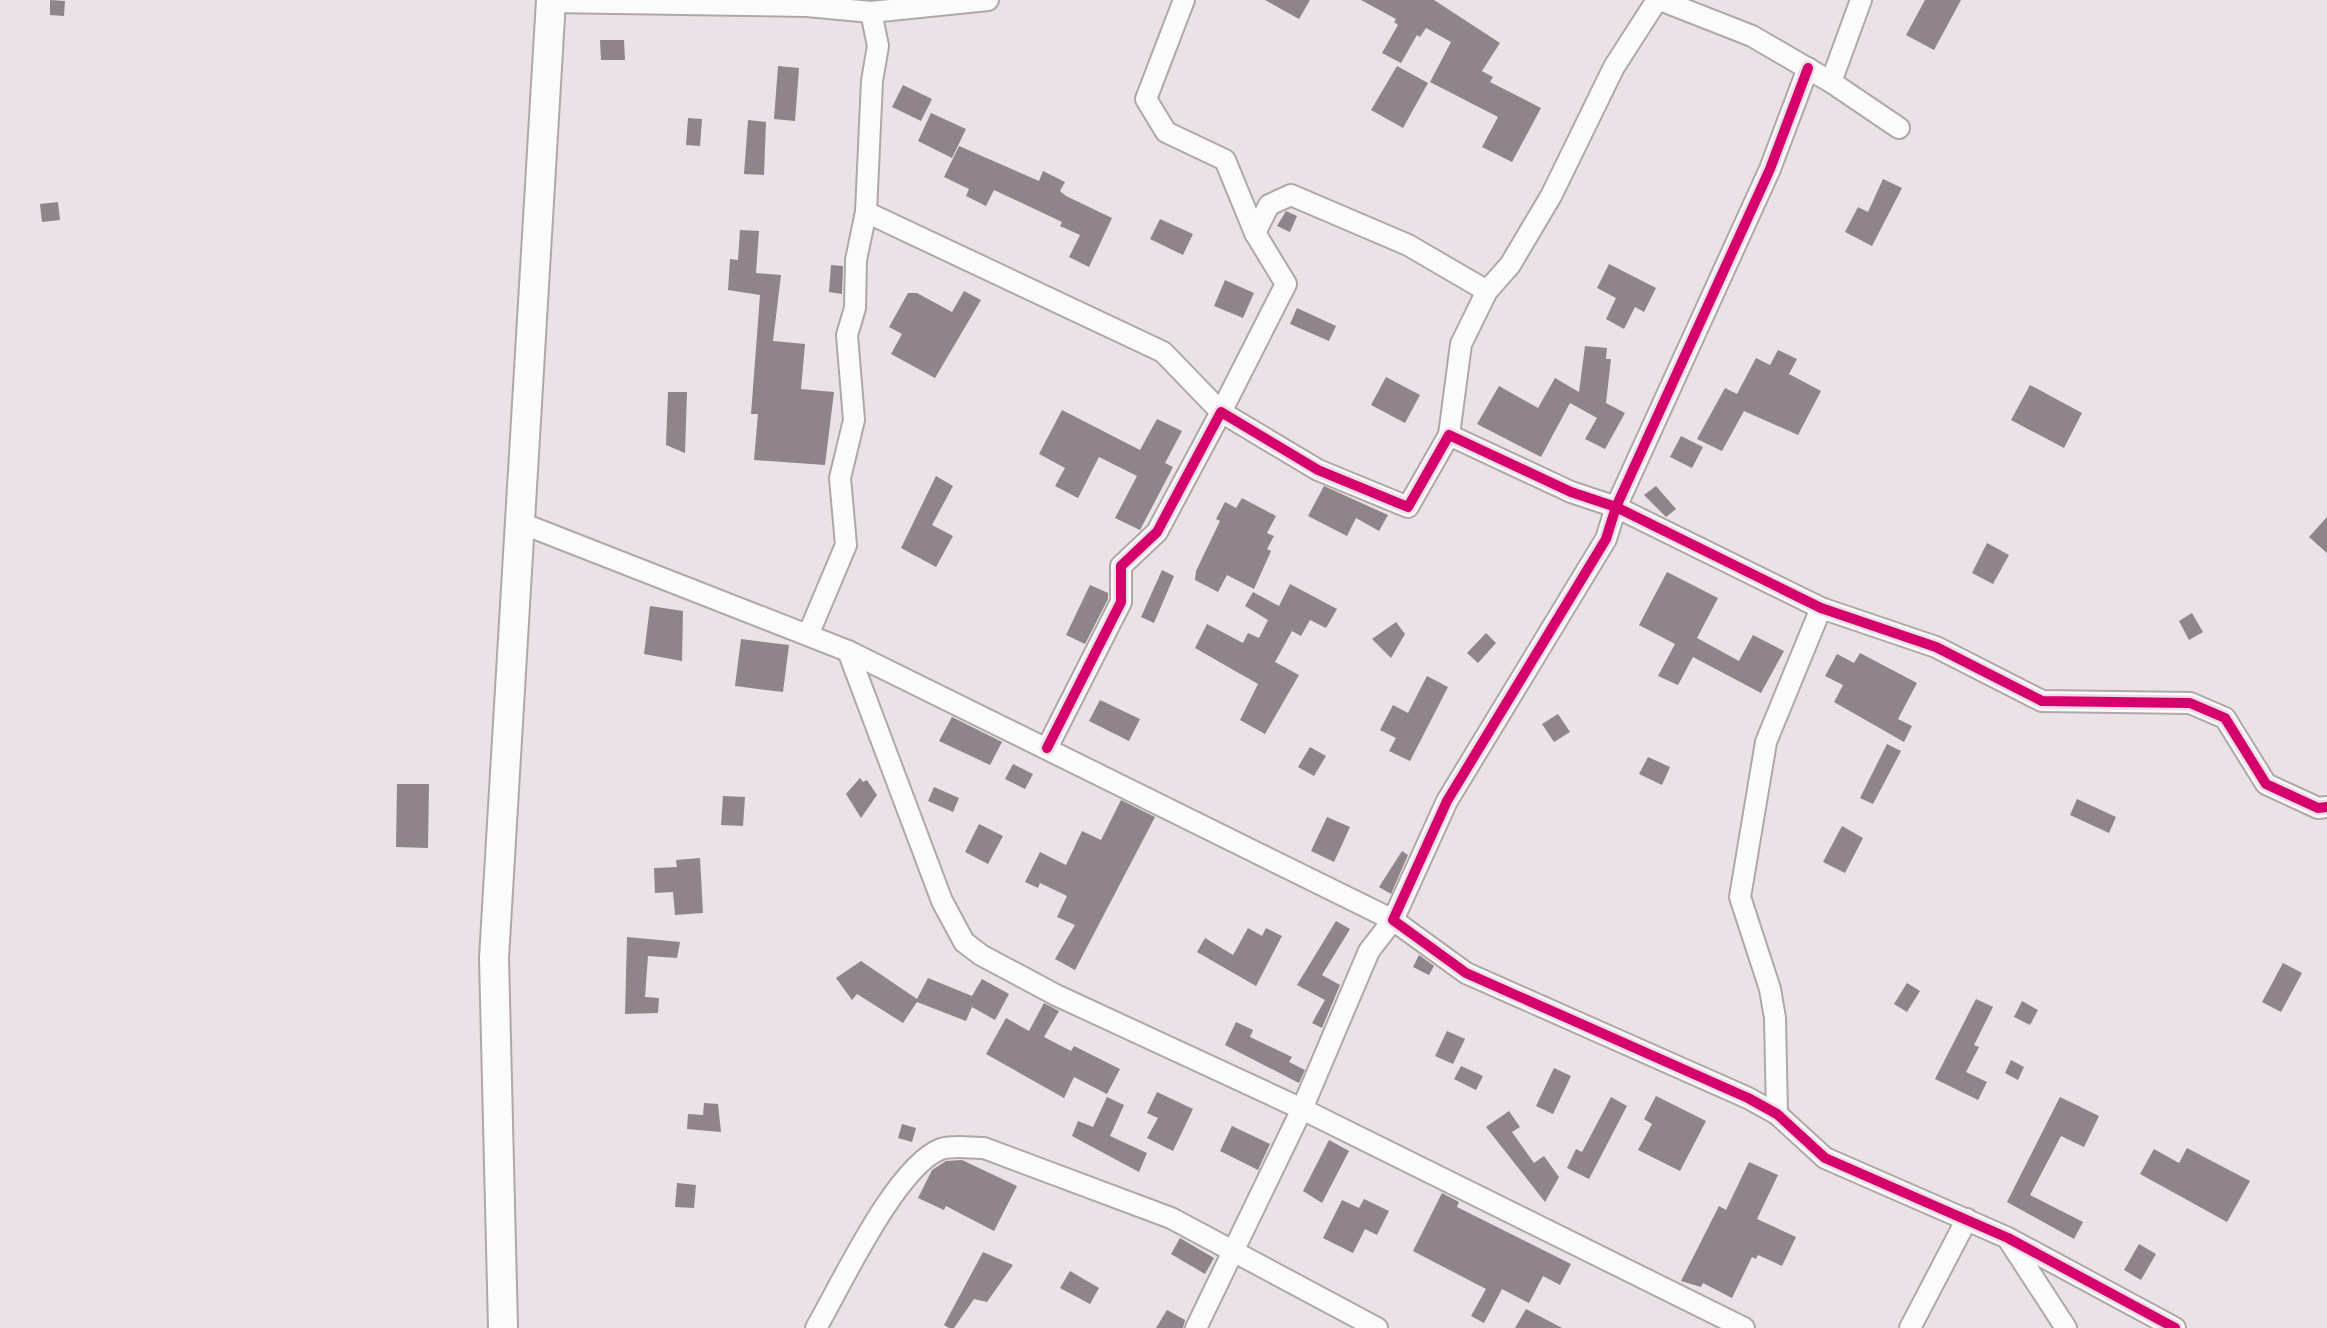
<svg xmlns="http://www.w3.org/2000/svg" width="2327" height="1328" font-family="'Noto Serif',serif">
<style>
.building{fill:#8e848a}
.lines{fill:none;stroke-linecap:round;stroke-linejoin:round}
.street-casing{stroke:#aea8ab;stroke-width:24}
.secondary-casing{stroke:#aea8ab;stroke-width:32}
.street{stroke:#fcfbfb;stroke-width:20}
.secondary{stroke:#fcfbfb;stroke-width:28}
.cycleway-casing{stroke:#eddee6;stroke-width:15}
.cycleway{stroke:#d6006c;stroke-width:10}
</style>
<rect width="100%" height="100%" fill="#eae2e6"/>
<g class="building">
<polygon points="50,0 65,1 64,16 50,15"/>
<polygon points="1265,0 1310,0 1299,19"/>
<polygon points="1361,0 1434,0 1500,43 1482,71 1493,77 1490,82 1541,108 1512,162 1482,147 1498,117 1430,82 1451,42 1426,28 1420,37 1417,35 1401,63 1382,53 1398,25 1394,22 1396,19"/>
<polygon points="1925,0 1961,0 1934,50 1906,35"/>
<polygon points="600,40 624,40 625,60 601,60"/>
<polygon points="778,66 799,68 795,121 774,119"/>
<polygon points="1397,66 1428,83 1403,128 1371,110"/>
<polygon points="903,85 932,99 921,121 892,107"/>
<polygon points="931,113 966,129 952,158 918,141"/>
<polygon points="688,118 702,119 700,146 686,145"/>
<polygon points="748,120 766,122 764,175 744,174"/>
<polygon points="959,146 1039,181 1043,171 1065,182 1060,191 1066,196 1112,218 1089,267 1069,257 1080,235 1060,226 1062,222 994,190 986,206 966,196 969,189 944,177"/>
<polygon points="1883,179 1902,188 1872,246 1845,232 1858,207 1868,212"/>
<polygon points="58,202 60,220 42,222 40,204"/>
<polygon points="1286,211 1297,216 1290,232 1277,226"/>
<polygon points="1160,219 1193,234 1183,255 1150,239"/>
<polygon points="740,230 759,231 756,273 781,275 773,341 805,344 801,389 834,392 825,465 754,460 758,414 751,414 760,295 728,290 730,259 738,260"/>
<polygon points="1609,264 1656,288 1644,312 1635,307 1624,329 1606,319 1616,298 1597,288"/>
<polygon points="831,265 843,266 842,294 829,292"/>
<polygon points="1225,280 1254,293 1243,318 1214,306"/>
<polygon points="964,291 981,300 935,378 891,354 902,334 889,327 908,293 917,293 952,312"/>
<polygon points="1297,308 1336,326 1329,341 1290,324"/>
<polygon points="1585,346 1607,348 1606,359 1611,359 1606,403 1625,413 1605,449 1585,439 1597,418 1570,403 1541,457 1477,424 1499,386 1538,408 1555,378 1579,392"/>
<polygon points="1778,350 1797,359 1789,374 1821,391 1798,435 1744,411 1722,451 1697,439 1725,388 1737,394 1756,358 1770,365"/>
<polygon points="1386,377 1420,395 1405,423 1371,405"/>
<polygon points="2030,385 2082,413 2064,448 2011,420"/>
<polygon points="668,392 687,392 685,453 666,445"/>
<polygon points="1062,410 1140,450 1157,419 1182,431 1165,463 1173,467 1140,530 1115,518 1137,476 1099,457 1078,498 1055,486 1065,468 1039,454"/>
<polygon points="1681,436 1703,447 1692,468 1670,457"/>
<polygon points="936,476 953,486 932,525 953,536 936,567 901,548"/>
<polygon points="1324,486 1388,515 1379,531 1356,518 1347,536 1308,516"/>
<polygon points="1656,486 1676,509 1666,517 1644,495"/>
<polygon points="1242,498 1276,516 1267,533 1274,536 1267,549 1271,551 1254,589 1227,575 1218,592 1195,580 1196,571 1220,521 1216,519 1225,502 1236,508"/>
<polygon points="2327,517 2327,553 2309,537"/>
<polygon points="1987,543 2009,555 1993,584 1972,573"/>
<polygon points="1162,570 1174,576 1154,623 1141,617"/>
<polygon points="1667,572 1718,598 1697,638 1739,661 1753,635 1784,651 1761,693 1693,657 1678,685 1658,676 1675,644 1639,625"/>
<polygon points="1290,584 1337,609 1326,628 1310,620 1301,636 1292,631 1275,662 1299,675 1265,734 1240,720 1258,684 1195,648 1207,624 1243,643 1248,633 1259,638 1268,620 1245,606 1253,592 1279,606"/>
<polygon points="1090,585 1108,593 1108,599 1085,644 1066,635"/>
<polygon points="650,606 683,611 682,661 644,654"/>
<polygon points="2192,613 2203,632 2189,640 2179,621"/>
<polygon points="1396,622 1405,634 1391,658 1372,639"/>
<polygon points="1486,633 1496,643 1478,663 1467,653"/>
<polygon points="741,639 789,645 783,692 735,686"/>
<polygon points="1860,653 1917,683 1898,719 1912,726 1904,742 1834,702 1843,685 1825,676 1837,654 1854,663"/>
<polygon points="1427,676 1448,687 1410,761 1389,751 1396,738 1380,730 1393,705 1408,713"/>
<polygon points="1100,700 1140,719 1129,741 1089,721"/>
<polygon points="1558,714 1570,732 1554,742 1542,724"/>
<polygon points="952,717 1002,742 990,765 939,741"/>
<polygon points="1887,744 1901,751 1873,804 1860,798"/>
<polygon points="1310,747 1326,756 1314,776 1298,767"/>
<polygon points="1648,757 1670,767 1662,785 1639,774"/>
<polygon points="1013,764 1033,774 1025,789 1005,779"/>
<polygon points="860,778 863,782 867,780 877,795 861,818 846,794"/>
<polygon points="397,784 429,784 428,848 396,847"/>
<polygon points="934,787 959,798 953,812 928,801"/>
<polygon points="723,796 745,797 743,826 721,825"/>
<polygon points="2077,799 2116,817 2109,833 2070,815"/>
<polygon points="1121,800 1155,817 1075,970 1055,959 1075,925 1057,917 1067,896 1040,883 1038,888 1025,882 1040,852 1066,865 1082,831 1101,840"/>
<polygon points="1327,817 1350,827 1334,862 1311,851"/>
<polygon points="979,824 1003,836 988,864 965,852"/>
<polygon points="1842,826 1863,838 1845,873 1823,862"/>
<polygon points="1402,851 1408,855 1391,894 1379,887"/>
<polygon points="700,858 703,913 675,915 673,892 655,893 654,868 677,867 676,860"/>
<polygon points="1336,921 1350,929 1322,975 1340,985 1322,1028 1312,1023 1325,1000 1297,985"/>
<polygon points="1248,928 1262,936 1266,928 1282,936 1256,986 1197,952 1205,938 1233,955"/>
<polygon points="627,937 680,942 677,958 648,956 645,997 659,998 658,1013 625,1014"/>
<polygon points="1419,955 1434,966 1429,975 1413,967"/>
<polygon points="861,961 917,999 928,978 972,996 982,979 1009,994 995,1020 972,1007 966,1021 917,1002 903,1023 857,994 852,1000 836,978"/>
<polygon points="2283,963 2302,973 2281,1012 2262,1002"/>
<polygon points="1907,983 1920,991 1907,1012 1894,1004"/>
<polygon points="1976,999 1993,1007 1974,1045 1979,1047 1966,1072 1987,1082 1978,1100 1935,1079"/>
<polygon points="2022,1001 2038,1010 2030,1025 2014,1017"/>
<polygon points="1044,1003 1059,1011 1044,1037 1071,1051 1074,1046 1120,1069 1107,1094 1074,1077 1064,1098 986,1054 1006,1018 1029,1031"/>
<polygon points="1236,1022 1253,1030 1250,1037 1292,1057 1289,1062 1305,1070 1299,1083 1225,1045"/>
<polygon points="1447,1031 1465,1039 1453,1064 1435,1056"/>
<polygon points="2011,1060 2024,1067 2018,1080 2005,1073"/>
<polygon points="1461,1066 1483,1076 1476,1090 1454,1079"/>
<polygon points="1554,1068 1571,1076 1553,1114 1536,1106"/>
<polygon points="1157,1092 1193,1109 1173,1151 1147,1138 1158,1118 1147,1113"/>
<polygon points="1656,1096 1706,1121 1680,1171 1638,1150 1652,1124 1644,1119"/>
<polygon points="1107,1097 1124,1105 1110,1136 1147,1153 1139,1172 1072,1136 1078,1121 1093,1127"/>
<polygon points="1611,1097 1627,1106 1589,1179 1567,1168 1576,1149 1582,1152"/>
<polygon points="2060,1097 2099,1116 2084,1147 2061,1136 2030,1195 2083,1222 2074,1239 2007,1202"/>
<polygon points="704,1103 718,1104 721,1132 687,1129 688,1114 703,1115"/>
<polygon points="1509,1111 1520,1127 1512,1132 1534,1163 1544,1156 1559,1177 1545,1202 1486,1127"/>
<polygon points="902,1124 916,1128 912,1142 898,1138"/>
<polygon points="1232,1126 1270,1144 1258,1170 1220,1151"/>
<polygon points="1329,1140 1349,1151 1322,1203 1303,1191"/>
<polygon points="2187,1148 2250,1181 2227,1222 2140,1174 2154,1149 2179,1163"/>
<polygon points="962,1160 1017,1186 994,1231 946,1206 944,1210 918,1198 932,1170 946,1161"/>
<polygon points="1749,1162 1778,1175 1757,1219 1796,1237 1782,1266 1758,1255 1756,1259 1752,1257 1732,1298 1703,1283 1701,1287 1681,1281 1719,1206 1726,1210"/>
<polygon points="677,1183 696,1185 694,1208 675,1207"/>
<polygon points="1442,1193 1459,1202 1457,1207 1571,1264 1560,1285 1543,1276 1529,1303 1502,1289 1484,1323 1471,1316 1486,1289 1413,1251"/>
<polygon points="1364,1199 1389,1211 1377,1235 1365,1229 1353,1253 1323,1238 1342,1200 1359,1208"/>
<polygon points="1180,1238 1214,1258 1205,1274 1171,1254"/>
<polygon points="2139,1244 2156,1254 2141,1280 2124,1270"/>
<polygon points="983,1252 1013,1265 987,1302 974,1299 954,1328 949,1328 944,1325"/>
<polygon points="1070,1271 1099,1288 1090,1304 1060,1288"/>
<polygon points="1526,1309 1562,1328 1515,1328"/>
<polygon points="1167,1310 1185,1320 1183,1328 1156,1328"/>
</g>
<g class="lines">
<defs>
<g id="street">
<polyline points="1184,0 1146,99 1166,132 1225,160 1255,233 1269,205 1291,195 1408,245 1487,291"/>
<polyline points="1660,0 1752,36 1831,82 1899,128"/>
<polyline points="551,2 807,6 871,12 988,0"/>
<polyline points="1808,68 1770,169 1616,507 1606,539 1447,801 1393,920 1466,973 1748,1098 1777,1114 1825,1158 2008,1238 2175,1328"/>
<polyline points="1831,82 1861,0"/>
<polyline points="866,212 1163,352 1221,412 1286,284 1255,233"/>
<polyline points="1449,435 1461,344 1487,291 1510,265 1551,196 1614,67 1657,0"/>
<polyline points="521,523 848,651 1393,920 1369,951 1302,1109 1196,1328"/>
<polyline points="808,635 846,545 840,478 854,420 847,335 855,308 856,260 866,212 872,81 878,46 871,12"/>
<polyline points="848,651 942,901 964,942 981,955 1056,995 1302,1109 1744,1328"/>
<polyline points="1047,748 1121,602 1121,566 1157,532 1221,412 1318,470 1408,507 1449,435 1571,492 1616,507 1821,608 1936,647 2042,701 2190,703 2225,718 2266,784 2318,808 2327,807"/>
<polyline points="1777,1114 1775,1018 1770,989 1740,897 1766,742 1821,608"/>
<polyline points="2010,1242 2066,1328"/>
<path d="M816 1328C841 1285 896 1166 941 1149 954 1145 971 1148 984 1148L1171 1218 1377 1328"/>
<polyline points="1910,1328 1967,1219"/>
</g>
<polyline id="secondary" points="503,1328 494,958 551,0"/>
</defs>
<use href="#street" class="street-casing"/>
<use href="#secondary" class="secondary-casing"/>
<use href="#street" class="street"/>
<use href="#secondary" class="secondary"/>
<defs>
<g id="cycleway">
<polyline points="1808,68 1770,169 1616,507 1606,539 1447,801 1393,920 1466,973 1748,1098 1777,1114 1825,1158 2008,1238 2175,1328"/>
<polyline points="1047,748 1121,602 1121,566 1157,532 1221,412 1318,470 1408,507 1449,435 1571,492 1616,507 1821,608 1936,647 2042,701 2190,703 2225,718 2266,784 2318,808 2327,807"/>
</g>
</defs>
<use href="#cycleway" class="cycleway-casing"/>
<use href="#cycleway" class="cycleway"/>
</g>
</svg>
